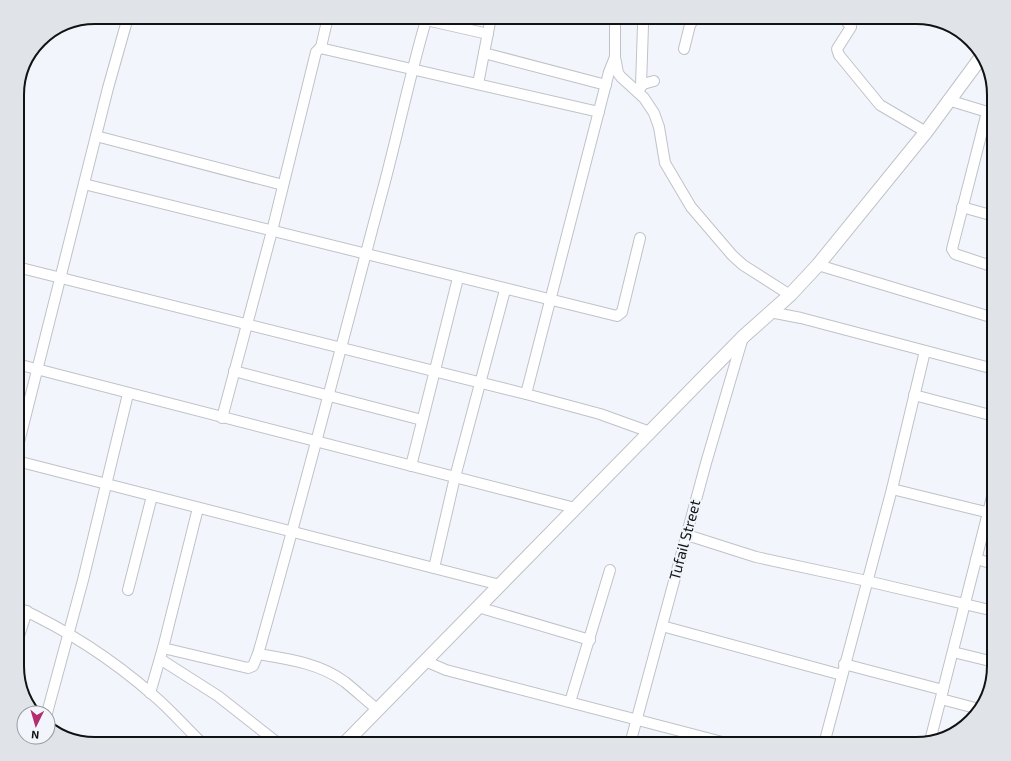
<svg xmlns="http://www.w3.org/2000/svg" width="1011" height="761" font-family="'Exo 2',sans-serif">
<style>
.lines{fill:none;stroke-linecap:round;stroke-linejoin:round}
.minor-casing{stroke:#bfc2c8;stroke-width:12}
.major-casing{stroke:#bfc2c8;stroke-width:15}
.minor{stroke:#fff;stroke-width:10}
.major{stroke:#fff;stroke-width:13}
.labels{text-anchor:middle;stroke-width:4;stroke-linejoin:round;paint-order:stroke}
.street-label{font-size:15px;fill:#101213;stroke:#f2f6fc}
.rim{fill:none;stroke:#101213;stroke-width:2}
</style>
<rect width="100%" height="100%" fill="#f2f6fc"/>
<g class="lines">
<defs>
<g id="minor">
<polyline points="413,17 488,34"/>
<polyline points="615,17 615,57 618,73 621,77 644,98 654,113 659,127 665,163 691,207 732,255 743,265 790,295"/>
<polyline points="843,17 851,27 837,49 839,55 880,105 926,132"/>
<polyline points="321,47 328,17"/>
<polyline points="684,49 690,25 695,17"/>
<polyline points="484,53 606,85"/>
<polyline points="478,84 491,17"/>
<polyline points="641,86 643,25"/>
<polyline points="639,90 643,84 654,81"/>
<polyline points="948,100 994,114"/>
<polyline points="987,112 952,249 955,254 994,267"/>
<polyline points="96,136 283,185"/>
<polyline points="84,184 617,316 622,312 640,238"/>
<polyline points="962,207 994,216"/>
<polyline points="818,265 994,318"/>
<polyline points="17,267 526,394 600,414 650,432"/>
<polyline points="770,312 801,318 994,369"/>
<polyline points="17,364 575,508"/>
<polyline points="234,371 422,420"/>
<polyline points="526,394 609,72 615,57"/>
<polyline points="914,395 994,416"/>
<polyline points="222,418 272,231 316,52 320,48 599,112"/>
<polyline points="17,450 108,88 128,17"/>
<polyline points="17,461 500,585"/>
<polyline points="411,466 458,278"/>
<polyline points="892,489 994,514"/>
<polyline points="687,535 756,557 867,581 994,611"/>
<polyline points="976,559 994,564"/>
<polyline points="434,568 455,477 505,290"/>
<polyline points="128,590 152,496"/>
<path d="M17 607C65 629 113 660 153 695 171 710 186 728 203 744"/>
<polyline points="478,607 590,640"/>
<polyline points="662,626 842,675"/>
<polyline points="17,642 27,611"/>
<polyline points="163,648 248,668 253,666 258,654"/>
<polyline points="953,652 994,662"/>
<polyline points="160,659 218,696 279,744"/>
<polyline points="425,661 446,670 730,744"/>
<polyline points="844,664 943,690"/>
<polyline points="150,693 163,648 198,508"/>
<polyline points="941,699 979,709"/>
<polyline points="570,702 610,570"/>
<path d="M378 710C367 701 356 691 345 682 319 663 288 659 258 654 301 503 340 351 380 200 397 139 409 77 427 17"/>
<polyline points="47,713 83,580 128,394"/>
<polyline points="930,741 994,489"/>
<polyline points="630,744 706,463 743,337"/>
<polyline points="824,744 892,489 925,351"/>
</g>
<polyline id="major" points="344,744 744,336 790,295 818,265 926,132 982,56"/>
</defs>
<use href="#minor" class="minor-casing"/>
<use href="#major" class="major-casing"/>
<use href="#minor" class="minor"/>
<use href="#major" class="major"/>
</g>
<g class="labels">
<g class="street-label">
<text transform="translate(685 540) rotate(-75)" y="5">Tufail Street</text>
</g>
</g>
<path d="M0 0H1011V761H0ZM95 24H916A71 71 0 0 1 987 95V666A71 71 0 0 1 916 737H95A71 71 0 0 1 24 666V95A71 71 0 0 1 95 24Z" fill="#e0e4e9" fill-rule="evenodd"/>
<path class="rim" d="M95 24H916A71 71 0 0 1 987 95V666A71 71 0 0 1 916 737H95A71 71 0 0 1 24 666V95A71 71 0 0 1 95 24Z"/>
<g transform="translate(36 725) rotate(185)"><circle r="19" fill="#f2f6fc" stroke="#989b9f"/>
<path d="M0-3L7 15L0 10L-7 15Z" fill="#b42d6f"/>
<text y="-6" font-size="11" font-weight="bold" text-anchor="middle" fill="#101213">N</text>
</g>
</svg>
